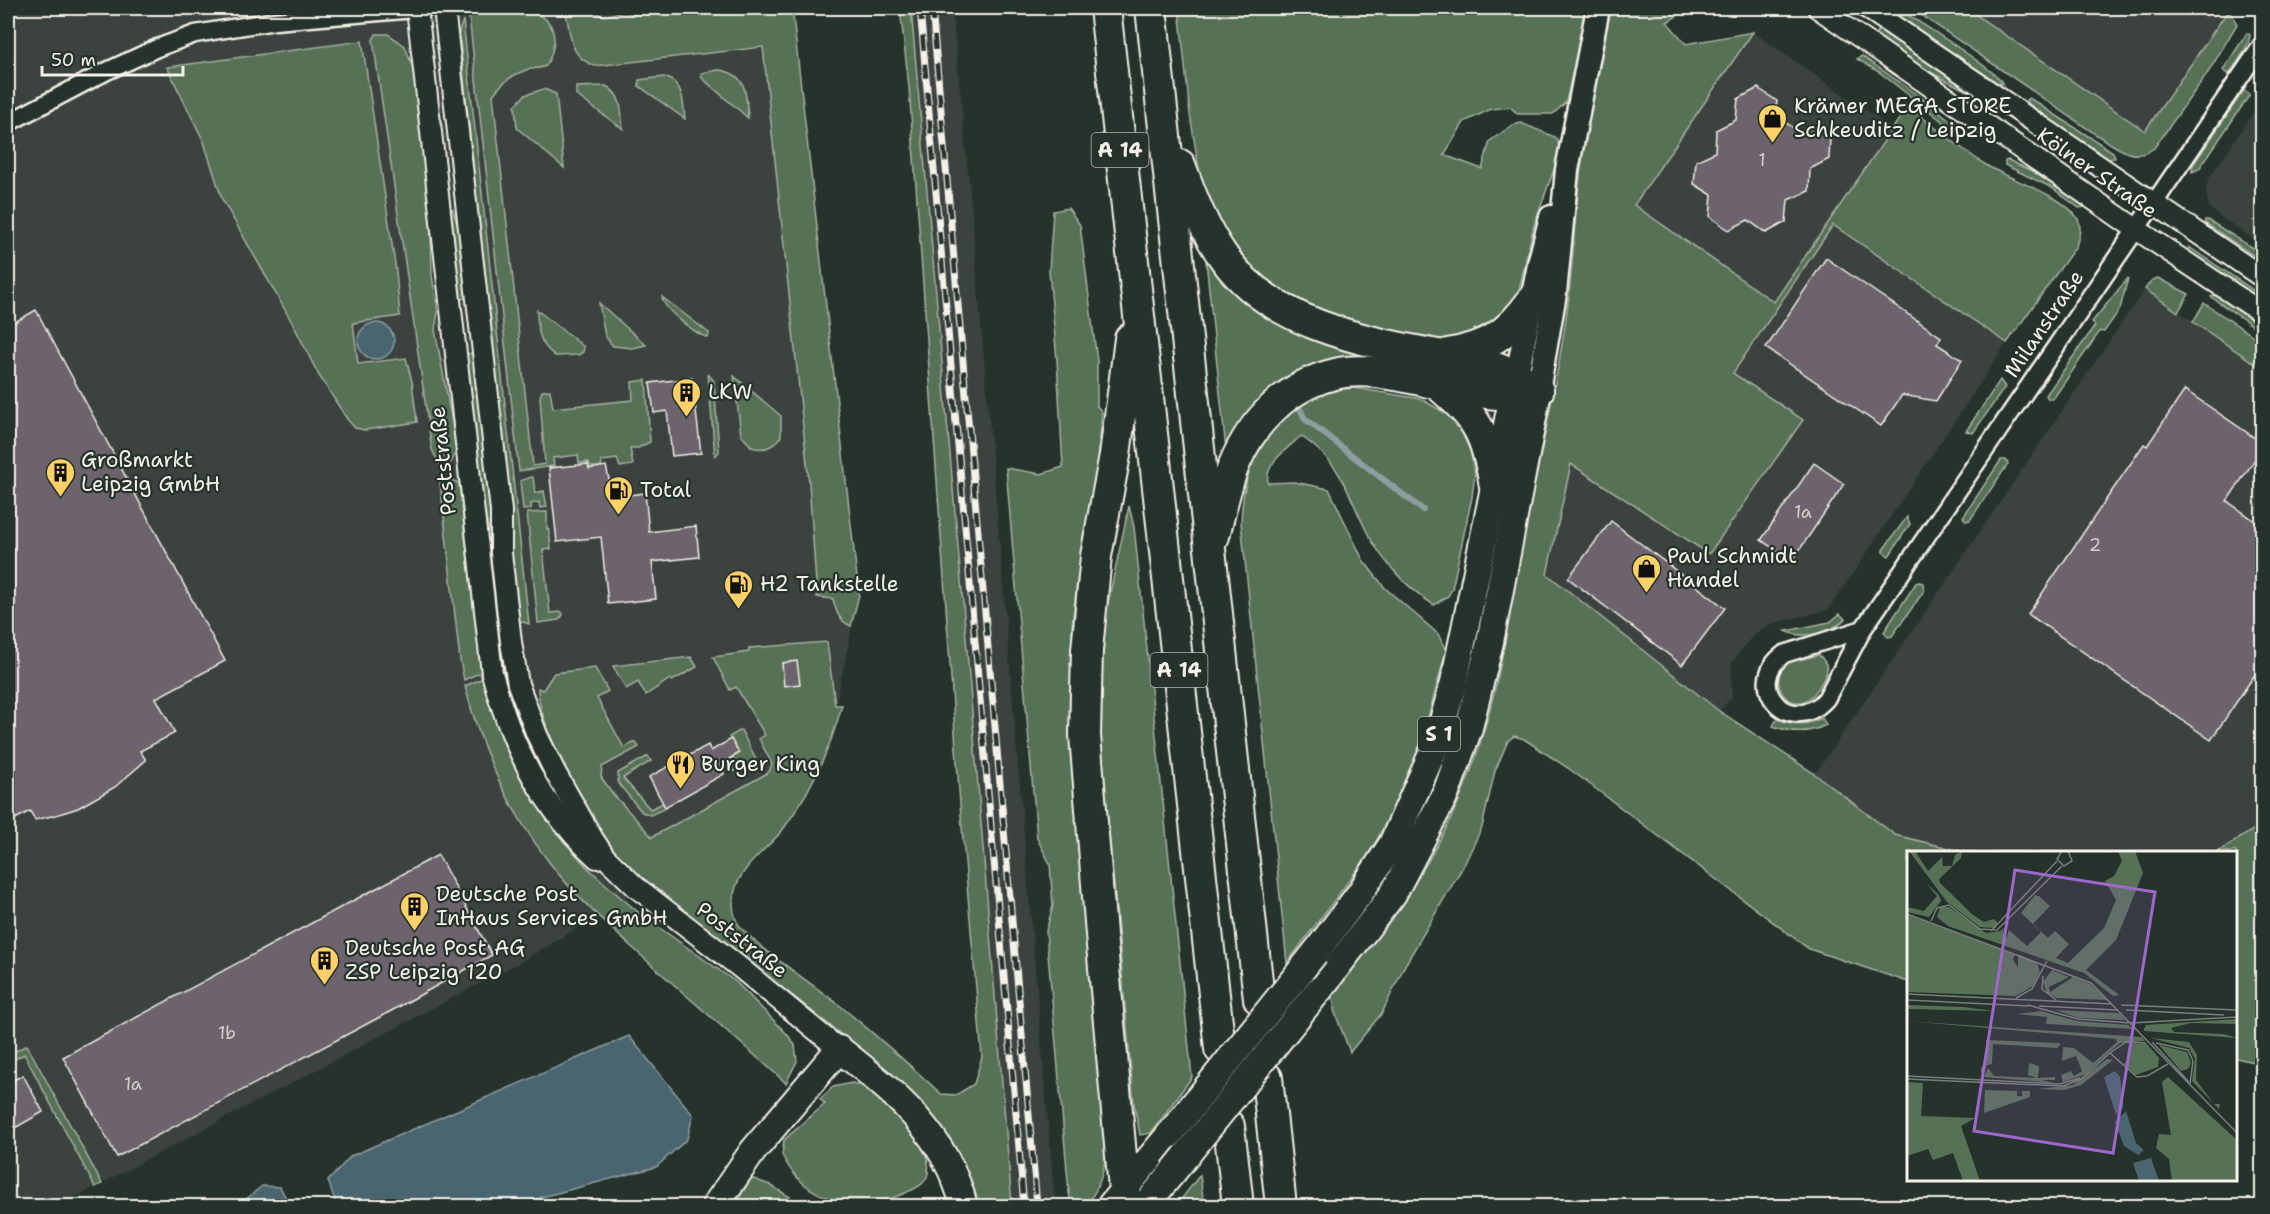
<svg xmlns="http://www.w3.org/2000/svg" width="2270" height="1214" font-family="'Shantell Sans',sans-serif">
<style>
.built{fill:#3b4240}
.green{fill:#577157;stroke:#a6b1a0;stroke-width:1.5}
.water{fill:#4a656f;stroke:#8e9d9f;stroke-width:1.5}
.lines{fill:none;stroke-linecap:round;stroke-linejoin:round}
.stream{stroke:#8e9d9f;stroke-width:6}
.building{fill:#6c646d;stroke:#f4f1e8;stroke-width:1.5}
.minor-casing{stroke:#f4f1e8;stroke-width:21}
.tertiary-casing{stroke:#f4f1e8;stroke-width:24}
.secondary-casing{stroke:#f4f1e8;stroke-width:27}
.primary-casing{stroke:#f4f1e8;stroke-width:30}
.motorway-casing{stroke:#f4f1e8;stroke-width:34}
.minor{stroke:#26332d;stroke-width:16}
.tertiary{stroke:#26332d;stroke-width:20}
.secondary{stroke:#26332d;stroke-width:22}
.primary{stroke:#26332d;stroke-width:26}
.motorway{stroke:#26332d;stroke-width:30}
.rail-casing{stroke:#f4f1e8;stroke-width:7}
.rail{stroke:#26332d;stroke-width:4.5;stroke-dasharray:14;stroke-linecap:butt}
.primary-bridge-casing{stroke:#f4f1e8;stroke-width:30;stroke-linecap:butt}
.primary-bridge{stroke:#26332d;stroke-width:26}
.labels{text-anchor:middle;stroke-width:4.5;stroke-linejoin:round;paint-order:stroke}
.number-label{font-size:18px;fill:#d2cec9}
.shield{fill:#26332d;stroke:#b6b8b0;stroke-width:1.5}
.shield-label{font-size:20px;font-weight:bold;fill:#f4f1e8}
.poi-label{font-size:21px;fill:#f4f1e8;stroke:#26332d;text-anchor:start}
.street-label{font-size:21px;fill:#f4f1e8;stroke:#26332d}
.inset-road{fill:none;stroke:#787f78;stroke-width:1.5}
.view{fill:#9f67cb;fill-opacity:0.15;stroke:#9f67cb;stroke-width:3}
.inset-edge{fill:none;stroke:#f4f1e8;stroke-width:3}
</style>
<rect width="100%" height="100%" fill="#26332d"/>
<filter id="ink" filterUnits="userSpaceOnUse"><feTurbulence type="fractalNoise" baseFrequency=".0167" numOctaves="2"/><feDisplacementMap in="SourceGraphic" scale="12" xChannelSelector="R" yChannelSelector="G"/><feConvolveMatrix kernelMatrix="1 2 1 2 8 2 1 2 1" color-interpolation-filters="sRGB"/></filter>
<g filter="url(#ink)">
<g class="built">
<polygon points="8,8 792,8 859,595 835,706 780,757 772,783 655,880 526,959 59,1206 8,1206"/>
<polygon points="900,8 952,8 970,192 1055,1206 1012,1206 1001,1068 960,804 909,87"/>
<polygon points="1966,8 2230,8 2145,131"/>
<polygon points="1753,32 1893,129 1774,302 1634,205"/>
<polygon points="2262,100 2262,245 2218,215 2210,208 2207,199 2206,188 2210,177"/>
<polygon points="1833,224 2007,343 1828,610 1774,623 1760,630 1748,641 1732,663 1731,685 1732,697 1719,711 1547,574 1570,464 1709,554 1803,420 1733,373"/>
<polygon points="2145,289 2262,368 2262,824 2218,852 1965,852 1895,835 1815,774"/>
</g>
<g class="green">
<path d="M497 8 498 14C507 13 518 10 527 11 558 17 559 42 546 66 540 69 533 68 526 70 512 75 502 82 493 95L533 466 545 464 540 397 542 391 550 390 553 408 633 400 632 382 646 380 650 442 638 448H630L633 465 620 467 617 459 602 461 601 467H590L589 462 579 463 578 455 553 458 554 466 519 471 469 16 481 10Z"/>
<path d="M564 8H594L598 14 606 16 625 10 631 14 639 15 648 8H792L859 595 851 626C838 620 836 611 833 599L817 597 809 483 763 47 595 66C565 55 573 32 564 8Z"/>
<path d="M900 8H911L966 638 1012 1206H978C970 1160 939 1122 908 1089 854 1045 800 1000 744 958 699 923 637 881 602 837 583 813 537 717 538 688L543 690 554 673 595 668 608 691 597 698 624 748 635 742 639 747 602 767 601 777 613 794 652 837 764 775 769 772 772 764 759 739 765 735 736 687 730 690 713 657 749 652V648L827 642 835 705H842C830 750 811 791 784 828 773 843 757 854 746 869 735 883 729 902 736 920 743 938 818 988 838 1004 873 1033 908 1063 941 1094L956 1095 974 1084 982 1057 960 804 909 87Z"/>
<polygon points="1179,8 1587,8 1566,102 1553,114 1518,114 1510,107 1491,109 1464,122 1444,155 1482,169 1490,141 1513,125 1521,123 1555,137 1558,141 1559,149 1556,164 1534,225 1518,294 1507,316 1490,331 1437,346 1305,308 1260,282 1220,234 1200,176 1190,114"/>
<path d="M1610 8H1690L1667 22 1686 44 1753 32 1634 205 1774 302 1908 106C1934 126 1959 148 1986 165 2011 181 2063 194 2078 219 2082 227 2079 237 2076 246L2007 343 1833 225 1733 373 1803 420 1709 554 1571 464 1547 574 1719 711 1815 774 1895 835 1965 852H1908V982L1809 949 1568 768 1524 739 1514 736 1508 741 1495 771 1482 827 1464 865 1405 965 1382 1013 1350 1052 1334 1010V1001L1331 997C1382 933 1432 867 1463 791 1496 711 1508 625 1523 541 1538 463 1558 382 1568 303 1573 264 1574 223 1579 183 1587 124 1598 66 1610 8Z"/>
<path d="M1887 8H1897C1914 19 1999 71 2003 84L1998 83Z"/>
<path d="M1911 8H1966L2145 131 2227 12 2232 15 2237 24 2209 71 2154 148C2134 164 2115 146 2097 135Z"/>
<polygon points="463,20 529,624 516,620 512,611 507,481 459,32"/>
<polygon points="1879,30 1884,30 2102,179 1965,90 1911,62 1874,36"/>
<path d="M2247 33 2250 35C2248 50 2237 62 2228 75L2223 70Z"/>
<polygon points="376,34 388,34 405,46 415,74 431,234 432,276 438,312 435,330 457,449 452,461 448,466 441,467 432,450 373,40"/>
<polygon points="362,41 396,271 400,316 353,323 358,364 406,358 412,382 417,422 365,430 355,428 347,419 318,374 293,324 222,199 204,142 167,67"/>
<polygon points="1862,56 1918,95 1959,127 1958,131 1955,131 1879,72 1857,59"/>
<path d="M718 70C748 73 746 94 748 118L702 78 701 73Z"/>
<path d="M664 77C684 83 683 101 685 119L639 86V80Z"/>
<path d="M606 86C623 95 621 112 623 129L576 95V87Z"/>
<polygon points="544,89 556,94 564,168 517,128 515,106 525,95"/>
<polygon points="2244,90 2249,94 2249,96 2199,169 2192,172 2193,165"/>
<polygon points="2029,98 2113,152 2115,158 2108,159 2030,105 2026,100"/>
<polygon points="2008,160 2036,173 2082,202 2085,207 2079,208 2052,188 2005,165 2005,161"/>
<path d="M1068 208 1080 225 1097 361V406L1102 412 1098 463 1077 582 1072 626V676L1107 1141C1105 1168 1102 1184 1086 1206H1072L1069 1193 1046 931 1053 906 1050 864 1037 838 1006 468 1041 474 1063 467 1057 360 1049 271 1053 211Z"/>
<polygon points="453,209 461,239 467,298 459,299 449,210"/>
<polygon points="2208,220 2262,254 2262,261 2205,223 2205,220"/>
<polygon points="1204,242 1217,263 1409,360 1347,362 1227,459"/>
<polygon points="2189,247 2262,296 2262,301 2188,251"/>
<polygon points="2128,278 2120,309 2104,332 2100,331 2053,399 2048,399 2046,395 2095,326 2092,322"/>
<polygon points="2158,278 2189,294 2178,312 2145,289 2152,280"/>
<polygon points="2216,295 2262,326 2262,332 2211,297"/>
<path d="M662 297 709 333 708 338C695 333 664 311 662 297Z"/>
<polygon points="599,303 646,345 632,348 613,346 605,336"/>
<polygon points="2204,303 2262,342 2262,368 2193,322"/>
<path d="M537 310 584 347 583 352 578 355 555 356C539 344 537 330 537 310Z"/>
<polygon points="473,353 494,537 491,538 482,505 466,354"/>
<polygon points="708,374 714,381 719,452 715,456"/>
<path d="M734 376 781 416V436C774 447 764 451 752 447L741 435Z"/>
<polygon points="2000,380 2005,387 1973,433 1966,431"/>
<path d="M1355 388 1421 399 1449 415 1458 425 1470 450 1475 473 1472 497 1452 589 1448 596 1434 605C1407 588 1383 562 1368 534 1345 489 1345 467 1301 436 1288 448 1264 464 1268 483L1294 482 1329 489 1363 560 1385 588 1438 634 1446 651 1424 733 1402 793 1369 854 1287 963 1241 522C1244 452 1277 390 1355 388Z"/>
<polygon points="2001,460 2006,460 2008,464 1970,520 1966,521 1963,517"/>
<polygon points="531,477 533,477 535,493 544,491 547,507 540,508 539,502 531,504 531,509 523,510 520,481"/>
<polygon points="451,480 459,483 481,672 464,680 460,660 440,482"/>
<polygon points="1129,506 1134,527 1192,1077 1151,1133 1140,1135 1134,1104 1101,744 1100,686 1104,621"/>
<polygon points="547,512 547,529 549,530 551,549 543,550 550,613 562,612 563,615 559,620 538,623 527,513"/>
<polygon points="1907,517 1910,524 1889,556 1883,552 1883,550"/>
<polygon points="1919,582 1923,583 1924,591 1892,636 1888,637 1884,632 1916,583"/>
<path d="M1840 614 1845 619C1831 633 1804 640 1786 631L1830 622Z"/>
<path d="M1819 655C1827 663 1830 670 1823 680 1820 685 1816 692 1812 696 1794 714 1766 689 1785 663Z"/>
<polygon points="691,657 697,667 672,681 670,679 646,695 638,682 626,689 613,666"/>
<polygon points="511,677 561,797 557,799 539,770 521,734 503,679"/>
<path d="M483 678 505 747 522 781 562 839 586 866 611 889 643 916 736 982 787 1034 795 1045 797 1061 786 1083C739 1041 692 1001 645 959 612 929 577 899 549 862 509 810 481 750 465 686Z"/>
<path d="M1822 718 1826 725C1808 734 1792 733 1773 726L1777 719C1793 725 1806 726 1822 718Z"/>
<polygon points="741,730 756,760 732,772 726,761 739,754 729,737"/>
<polygon points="648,756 651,761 623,778 650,809 663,803 666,808 650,815 642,812 618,783 618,773"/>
<polygon points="2262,824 2262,1064 2236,1058 2236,852 2218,852"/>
<polygon points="27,1045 102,1184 95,1187 24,1054 8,1063 8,1055"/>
<path d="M852 1083C883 1089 903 1123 922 1146 926 1155 930 1163 928 1173 926 1185 914 1189 905 1193 859 1214 805 1203 782 1155L784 1140 825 1104 820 1099 833 1087Z"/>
<polygon points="1200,1175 1204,1206 1176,1206"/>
<polygon points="751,1178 770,1185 805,1206 735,1206"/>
</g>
<g class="water">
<circle cx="376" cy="341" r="18"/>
<polygon points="629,1036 693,1115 687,1139 656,1167 542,1197 516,1206 337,1206 328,1181 351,1156"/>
<polygon points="262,1186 280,1187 290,1206 238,1206"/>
</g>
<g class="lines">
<polyline class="stream" points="1300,409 1305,419 1423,510"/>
</g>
<g class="building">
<polygon points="1758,88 1777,101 1775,116 1800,132 1814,126 1830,138 1829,159 1810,169 1809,191 1788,200 1786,222 1766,233 1748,220 1729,230 1710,217 1712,195 1694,184 1696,161 1715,152 1716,130 1736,120 1738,99"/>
<polygon points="1826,258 1941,337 1937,344 1962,360 1936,401 1902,395 1881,426 1766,348"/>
<polygon points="36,310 225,661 156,698 175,733 140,751 146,760 115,787 78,808 56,815 35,820 30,811 8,823 8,326"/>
<polygon points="692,378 701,453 672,456 667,411 654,413 650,383"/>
<polygon points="2185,390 2262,443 2262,449 2227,501 2262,526 2262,664 2211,740 2028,614 2144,444 2147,446"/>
<polygon points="1814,463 1844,484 1792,561 1761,540"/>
<polygon points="588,464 589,469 606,466 613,497 645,493 649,532 696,526 699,557 652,562 656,599 608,604 601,537 557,542 549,468"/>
<polygon points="1611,521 1725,608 1682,665 1568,578"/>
<polygon points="797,661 800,684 784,686 782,663"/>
<polygon points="731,739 739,753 721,764 724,774 665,807 649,777 708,745 711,751"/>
<polygon points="438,855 492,955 393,1010 117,1157 63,1057"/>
<polygon points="23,1075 43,1112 8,1132 8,1083"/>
</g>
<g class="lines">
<defs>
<g id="minor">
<polyline points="8,123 107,71 157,48 195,34 275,21 426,8"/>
<path d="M1863 629 1784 654C1742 685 1790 739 1826 699L1863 629 2262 45"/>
</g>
<g id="tertiary">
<path d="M417 8 492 673C510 743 542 809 597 858"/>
<polyline points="444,8 501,511 501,553 511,642 518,684 537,735 555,772 593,839 605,857 636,887 738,966 839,1049"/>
<polyline points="1818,8 2136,229 2262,313"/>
<polyline points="1867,8 2262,277"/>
</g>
<g id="secondary">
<polyline points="1517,375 1540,260 1551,217"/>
<polyline points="1538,391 1555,293 1567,170 1598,8"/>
</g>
<g id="primary">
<polyline points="1315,953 1360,893 1392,844 1436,745 1454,682 1517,376"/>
<polyline points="1319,990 1393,894 1446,793 1469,728 1490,642 1538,391"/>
<path d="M715 1206 753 1151 839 1049C895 1093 946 1134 964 1206"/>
<polyline points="1110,1206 1169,1135"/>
<polyline points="1145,1206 1173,1172"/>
</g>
<g id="motorway">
<polyline points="1105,8 1220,1049"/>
<polyline points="1151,8 1259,999"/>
<path d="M1180 165C1192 198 1204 230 1225 259 1271 323 1359 340 1432 354 1475 362 1503 362 1538 391"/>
<polyline points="1130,339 1115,455 1096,556 1087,650 1085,735 1101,934 1124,1189 1130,1206"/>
<path d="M1448 354C1488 347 1508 334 1531 302"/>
<path d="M1437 384C1478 418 1486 433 1495 486"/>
<path d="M1214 536C1220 513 1225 487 1234 465 1252 421 1288 385 1335 374 1363 367 1398 375 1425 381 1463 389 1500 400 1538 391"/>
<polyline points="1267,1078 1281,1206"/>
<polyline points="1229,1126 1238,1206"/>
</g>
</defs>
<use href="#minor" class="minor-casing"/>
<use href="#tertiary" class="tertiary-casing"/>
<use href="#secondary" class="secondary-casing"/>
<use href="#primary" class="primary-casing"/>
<use href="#motorway" class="motorway-casing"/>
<use href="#minor" class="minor"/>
<use href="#tertiary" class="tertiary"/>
<use href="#secondary" class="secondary"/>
<use href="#primary" class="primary"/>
<use href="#motorway" class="motorway"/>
<defs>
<g id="rail">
<polyline points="920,8 1024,1206"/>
<polyline points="932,8 1037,1206"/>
</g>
</defs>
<use href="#rail" class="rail-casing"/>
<use href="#rail" class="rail"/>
<defs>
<g id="primary-bridge">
<polyline points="1169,1135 1315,953"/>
<polyline points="1173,1172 1319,990"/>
</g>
</defs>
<use href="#primary-bridge" class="primary-bridge-casing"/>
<use href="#primary-bridge" class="primary-bridge"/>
</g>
</g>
<defs>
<symbol id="shop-pin" viewBox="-11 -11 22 30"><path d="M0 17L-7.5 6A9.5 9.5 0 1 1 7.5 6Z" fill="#ffd166" stroke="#26332d"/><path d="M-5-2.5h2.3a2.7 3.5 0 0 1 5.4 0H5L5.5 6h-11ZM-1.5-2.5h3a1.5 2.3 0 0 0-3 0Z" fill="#111"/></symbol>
<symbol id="building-pin" viewBox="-11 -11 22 30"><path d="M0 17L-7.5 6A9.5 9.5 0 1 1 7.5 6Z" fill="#ffd166" stroke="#26332d"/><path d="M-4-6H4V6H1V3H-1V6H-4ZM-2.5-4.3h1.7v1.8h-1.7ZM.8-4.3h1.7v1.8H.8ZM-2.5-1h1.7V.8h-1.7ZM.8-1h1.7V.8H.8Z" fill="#111"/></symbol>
<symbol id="fuel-pin" viewBox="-11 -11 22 30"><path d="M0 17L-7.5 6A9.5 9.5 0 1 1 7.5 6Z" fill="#ffd166" stroke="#26332d"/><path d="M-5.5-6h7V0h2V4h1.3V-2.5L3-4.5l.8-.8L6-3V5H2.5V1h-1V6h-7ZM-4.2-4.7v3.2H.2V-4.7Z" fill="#111"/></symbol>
<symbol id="restaurant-pin" viewBox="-11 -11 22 30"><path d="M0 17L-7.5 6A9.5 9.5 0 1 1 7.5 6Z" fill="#ffd166" stroke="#26332d"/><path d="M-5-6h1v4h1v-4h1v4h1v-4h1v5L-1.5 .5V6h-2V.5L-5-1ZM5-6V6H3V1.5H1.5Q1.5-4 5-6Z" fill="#111"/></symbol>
</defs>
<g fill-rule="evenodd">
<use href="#shop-pin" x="1756" y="102" width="33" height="45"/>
<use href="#building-pin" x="670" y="376" width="33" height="45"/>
<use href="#building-pin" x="44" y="456" width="33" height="45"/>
<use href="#fuel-pin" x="602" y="474" width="33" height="45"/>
<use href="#shop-pin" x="1630" y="552" width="33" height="45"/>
<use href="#fuel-pin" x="722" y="568" width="33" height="45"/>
<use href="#restaurant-pin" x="664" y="748" width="33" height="45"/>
<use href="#building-pin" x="398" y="890" width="33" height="45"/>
<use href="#building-pin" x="308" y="944" width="33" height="45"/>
</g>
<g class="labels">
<g class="number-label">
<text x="1762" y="166">1</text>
<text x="1803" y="518">1a</text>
<text x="2095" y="551">2</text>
<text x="227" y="1039">1b</text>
<text x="133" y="1090">1a</text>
</g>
<g class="shield">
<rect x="1091.5" y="133" width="57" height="34" rx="4.5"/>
<rect x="1150.5" y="653" width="57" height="34" rx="4.5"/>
<rect x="1418" y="717" width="42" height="34" rx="4.5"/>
</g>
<g class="shield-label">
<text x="1120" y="157">A 14</text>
<text x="1179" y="677">A 14</text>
<text x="1439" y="741">S 1</text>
</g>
<g class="poi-label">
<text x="1794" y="113">Krämer MEGA STORE<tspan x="1794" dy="24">Schkeuditz / Leipzig</tspan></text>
<text x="708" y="399">LKW</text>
<text x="81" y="467">Großmarkt<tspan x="81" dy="24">Leipzig GmbH</tspan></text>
<text x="640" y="497">Total</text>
<text x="1667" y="563">Paul Schmidt<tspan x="1667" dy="24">Handel</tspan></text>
<text x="760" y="591">H2 Tankstelle</text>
<text x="701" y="771">Burger King</text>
<text x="436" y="901">Deutsche Post<tspan x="436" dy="24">InHaus Services GmbH</tspan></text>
<text x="345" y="955">Deutsche Post AG<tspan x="345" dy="24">ZSP Leipzig 120</tspan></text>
</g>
<g class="street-label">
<text transform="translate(2097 173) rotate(35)" y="7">Kölner Straße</text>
<text transform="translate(2044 324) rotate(-56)" y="7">Milanstraße</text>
<text transform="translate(443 461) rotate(-96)" y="7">Poststraße</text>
<text transform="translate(742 940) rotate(38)" y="7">Poststraße</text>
</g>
</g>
<g transform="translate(1907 851)">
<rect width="330" height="330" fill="#26332d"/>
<path d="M2 0H8L21 20 35 6 36 15H45L48 4 55 0 54 7 32 28 33 32 66 64 77 71 87 68 91 72 88 77 73 76 40 51ZM211 0H228L236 22 209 89 179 119 212 144 206 145 177 122 41 75 30 66 33 56H42L79 82 93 80 103 72 96 79 99 88 102 79 120 95 134 81 114 62 128 44 132 45 143 55 126 73 141 87 148 80 162 93 149 107 161 112 197 77 209 49 198 30 207 25 215 10ZM19 32 32 44 34 50 22 66 0 61V56L17 60 30 45ZM0 64 108 103 106 109 111 116V103L130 112 133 121 126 135 109 145 0 141ZM145 119 162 126 142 136 143 141 166 126 183 133 201 149 149 147 140 142 136 131ZM0 154 56 156 87 160 0 158ZM148 159 212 162 218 169 172 167ZM134 160 170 170 221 174 227 178 139 173 140 166 110 163ZM330 168V173L284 172 264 177 267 181 317 183 330 187 237 180V178L239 174ZM0 170 235 186 238 190 213 192 177 224 156 231 154 224 164 220 167 225 175 220 169 205 155 210 156 196 167 197 186 212 210 191 209 188ZM244 187 282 191 290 204 289 229 307 253H313L312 258 285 230 288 208 282 197ZM79 189 151 192 154 193 150 197 86 193 85 213 77 215 74 223V217L80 210ZM222 192 240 193 252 207 251 216 229 224 217 213 222 207ZM252 194 280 201 284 212 281 218 274 220ZM200 208 206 209 174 234 157 239 130 238 166 234ZM122 212 132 215 131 227 148 226V229H135L147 232 77 226 81 217 87 225 130 227 121 224ZM261 226 330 289V330H265L262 308 249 297 252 283 264 284 255 231ZM0 231 16 232 14 265 68 267 54 275 73 330H56L46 302 26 309 21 298 0 305ZM78 239 110 240V245H115V240H123V246L77 262Z" fill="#577157"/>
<path d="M208 220 213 226 216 250V257L209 264 197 226ZM219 260 229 292 237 299 231 304 217 295 208 271ZM244 307 252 330H232L226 312Z" fill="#4a656f"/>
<path class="inset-road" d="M155 0 150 8 157 15 165 10 161 0M0 63 184 132 330 282M24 70 30 57 42 54 73 78 90 79 155 15M84 80 150 10M136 125 135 138 149 149M0 143 205 153M109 147 125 138 140 110M0 149 122 155M121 154 171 168 224 172 330 166M214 154 330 159M132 155 210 159M219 159 317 164M245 191 282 231M239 192 219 191 203 202 230 226 240 225 261 213M249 192 281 199 286 210 283 233M0 225 153 233 173 227M0 228 156 235 174 228 203 202"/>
<path class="view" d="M108 19 248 41 206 302 67 280Z"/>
<rect width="330" height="330" class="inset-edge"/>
</g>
<rect width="2270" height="1214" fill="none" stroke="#26332d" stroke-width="30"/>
<rect x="15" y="15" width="2240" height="1184" fill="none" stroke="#f4f1e8" stroke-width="2" filter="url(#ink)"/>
<path d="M42 66v9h141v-9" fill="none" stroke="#f4f1e8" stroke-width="3"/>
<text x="51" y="66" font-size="18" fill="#f4f1e8" stroke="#26332d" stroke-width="4.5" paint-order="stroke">50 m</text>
</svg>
